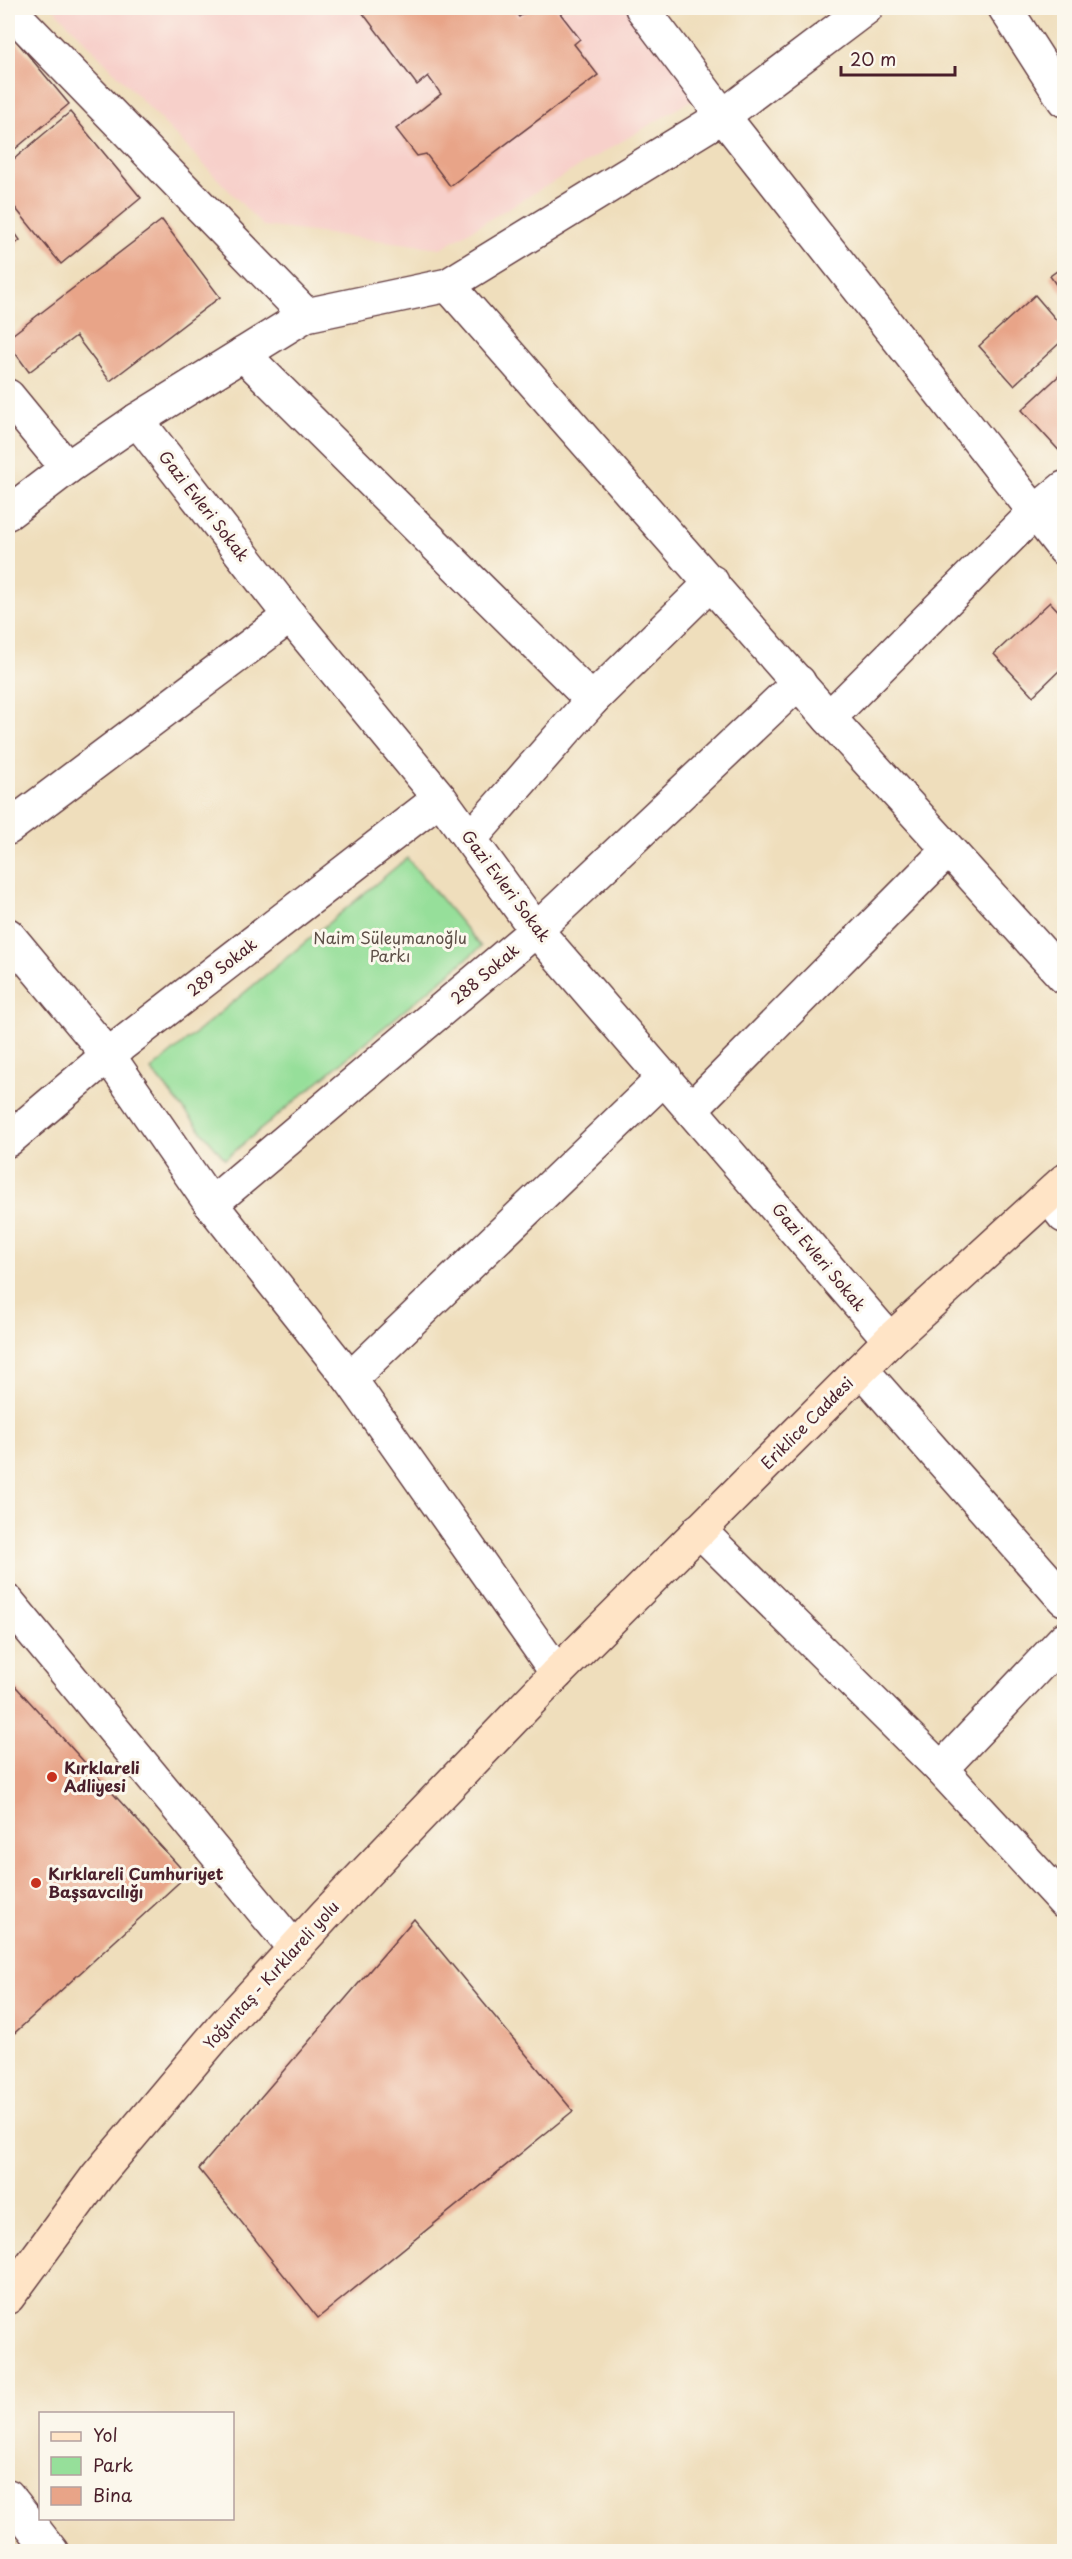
<svg xmlns="http://www.w3.org/2000/svg" width="1072" height="2559" font-family="'Playpen Sans',sans-serif">
<style>
.built{fill:#f7d0ca}
.green{fill:#96df9a;stroke:#707f62;stroke-width:1.5}
.building{fill:#e8a488}
.lines{fill:none;stroke-linecap:round;stroke-linejoin:round}
.street-casing{stroke:#633c41;stroke-width:36}
.secondary-casing{stroke:#633c41;stroke-width:36}
.street{stroke:#fff;stroke-width:33}
.secondary{stroke:#ffe4c6;stroke-width:33}
.poi-dot{fill:#c8321e;stroke:#fbf7ec;stroke-width:2}
.labels{text-anchor:middle;stroke-width:6;stroke-linejoin:round;paint-order:stroke}
.street-label{font-size:16px;fill:#4a1f2b;stroke:#fbf7ec}
.park-label{font-size:16px;fill:#5d4f47;stroke:#fbf7ec}
.poi-label{font-size:16px;font-weight:bold;fill:#4a1f2b;stroke:#fbf7ec;text-anchor:start}
</style>
<rect width="100%" height="100%" fill="#fbf7ec"/>
<filter id="ink" filterUnits="userSpaceOnUse"><feTurbulence type="fractalNoise" baseFrequency=".0167" numOctaves="2"/><feDisplacementMap in="SourceGraphic" scale="12" xChannelSelector="R" yChannelSelector="G"/><feConvolveMatrix kernelMatrix="1 2 1 2 8 2 1 2 1" color-interpolation-filters="sRGB"/></filter>
<filter id="wash" filterUnits="userSpaceOnUse"><feTurbulence type="fractalNoise" baseFrequency=".008" numOctaves="4" result="noise"/><feDisplacementMap in="SourceGraphic" scale="24" xChannelSelector="R" yChannelSelector="G"/><feGaussianBlur stdDeviation="1.35" result="paint"/><feColorMatrix in="noise" values="0 0 0 0 0 0 0 0 0 0 0 0 0 0 0 0 0 1.4 0 .05"/><feComposite in="paint" operator="in"/></filter>
<g filter="url(#wash)">
<rect width="100%" height="100%" fill="#efdebc"/>
<polygon class="built" points="53,8 639,8 702,94 441,248 263,226"/>
<polygon class="green" points="407,858 481,947 225,1159 151,1070"/>
<g id="blocks">
<g class="building">
<polygon points="359,8 512,8 519,17 531,8 556,8 580,39 574,44 598,75 450,186 426,154 417,156 396,129 441,94 428,76 417,85"/>
<polygon points="8,31 69,104 8,155"/>
<polygon points="70,112 141,198 61,264 8,199 8,164"/>
<polygon points="162,220 220,297 110,381 76,336 29,372 8,343 8,338"/>
<polygon points="8,223 20,240 8,250"/>
<polygon points="1064,266 1064,296 1050,276"/>
<polygon points="1035,295 1064,329 1064,339 1014,385 979,346"/>
<polygon points="1064,371 1064,456 1022,410"/>
<polygon points="1050,602 1064,617 1064,666 1033,696 994,654"/>
<polygon points="8,1678 187,1875 8,2039"/>
<polygon points="414,1919 573,2111 318,2318 199,2169"/>
</g>
</g>
</g>
<g filter="url(#ink)">
<use href="#blocks" fill-opacity="0" stroke="#633c41" stroke-width="1.5"/>
<g class="lines">
<defs>
<g id="street">
<polyline points="8,8 306,315"/>
<polyline points="642,8 723,116 1064,549"/>
<polyline points="1005,8 1064,100"/>
<polyline points="448,285 829,718 1064,977"/>
<polyline points="243,354 592,700"/>
<polyline points="8,396 67,468"/>
<polyline points="137,420 290,616 440,798 536,930 890,1340"/>
<polyline points="8,513 67,468 137,420 306,315 448,285 723,116 866,8"/>
<polyline points="829,718 1035,512 1064,488"/>
<polyline points="8,828 290,616"/>
<polyline points="470,839 592,700 712,582"/>
<polyline points="8,935 108,1055 211,1204 350,1379 557,1673"/>
<polyline points="692,1108 948,850"/>
<polyline points="8,1140 108,1055 440,798"/>
<polyline points="1049,1197 1064,1216"/>
<polyline points="211,1204 536,930 799,682"/>
<polyline points="861,1369 1064,1599"/>
<polyline points="350,1379 665,1077"/>
<polyline points="699,1530 941,1769 1064,1639"/>
<polyline points="8,1602 294,1948"/>
<polyline points="941,1769 1064,1902"/>
<polyline points="8,2496 52,2552"/>
</g>
<polyline id="secondary" points="8,2297 98,2175 220,2030 327,1913 557,1673 890,1340 1064,1181"/>
</defs>
<use href="#street" class="street-casing"/>
<use href="#secondary" class="secondary-casing"/>
<use href="#street" class="street"/>
<use href="#secondary" class="secondary"/>
</g>
</g>
<g class="poi-dot">
<circle cx="52" cy="1777" r="6"/>
<circle cx="36" cy="1883" r="6"/>
</g>
<g class="labels">
<g class="street-label">
<text transform="translate(204 506) rotate(52)" y="6">Gazi Evleri Sokak</text>
<text transform="translate(506 886) rotate(53)" y="6">Gazi Evleri Sokak</text>
<text transform="translate(222 967) rotate(-38)" y="6">289 Sokak</text>
<text transform="translate(485 974) rotate(-40)" y="6">288 Sokak</text>
<text transform="translate(819 1257) rotate(50)" y="6">Gazi Evleri Sokak</text>
<text transform="translate(807 1423) rotate(-45)" y="6">Eriklice Caddesi</text>
<text transform="translate(271 1975) rotate(-48)" y="6">Yoğuntaş - Kırklareli yolu</text>
</g>
<g class="park-label">
<text x="390" y="944">Naim Süleymanoğlu<tspan x="390" dy="18">Parkı</tspan></text>
</g>
<g class="poi-label">
<text x="64" y="1774">Kırklareli<tspan x="64" dy="18">Adliyesi</tspan></text>
<text x="48" y="1880">Kırklareli Cumhuriyet<tspan x="48" dy="18">Başsavcılığı</tspan></text>
</g>
</g>
<rect width="1072" height="2559" fill="none" stroke="#fbf7ec" stroke-width="30"/>
<rect x="39" y="2412" width="195" height="108" fill="#fbf7ec" stroke="#b4a19f" stroke-width="1.5"/>
<rect x="51" y="2432" width="30" height="9" fill="#ffe4c6" stroke="#b4a19f" stroke-width="1.5"/>
<text x="93" y="2442" font-size="18" fill="#4a1f2b">Yol</text>
<rect x="51" y="2457" width="30" height="18" fill="#96df9a" stroke="#b4a19f" stroke-width="1.5"/>
<text x="93" y="2472" font-size="18" fill="#4a1f2b">Park</text>
<rect x="51" y="2487" width="30" height="18" fill="#e8a488" stroke="#b4a19f" stroke-width="1.5"/>
<text x="93" y="2502" font-size="18" fill="#4a1f2b">Bina</text>
<path d="M841 66v9h114v-9" fill="none" stroke="#4a1f2b" stroke-width="3"/>
<text x="850" y="66" font-size="18" fill="#4a1f2b" stroke="#fbf7ec" stroke-width="4.5" paint-order="stroke">20 m</text>
</svg>
